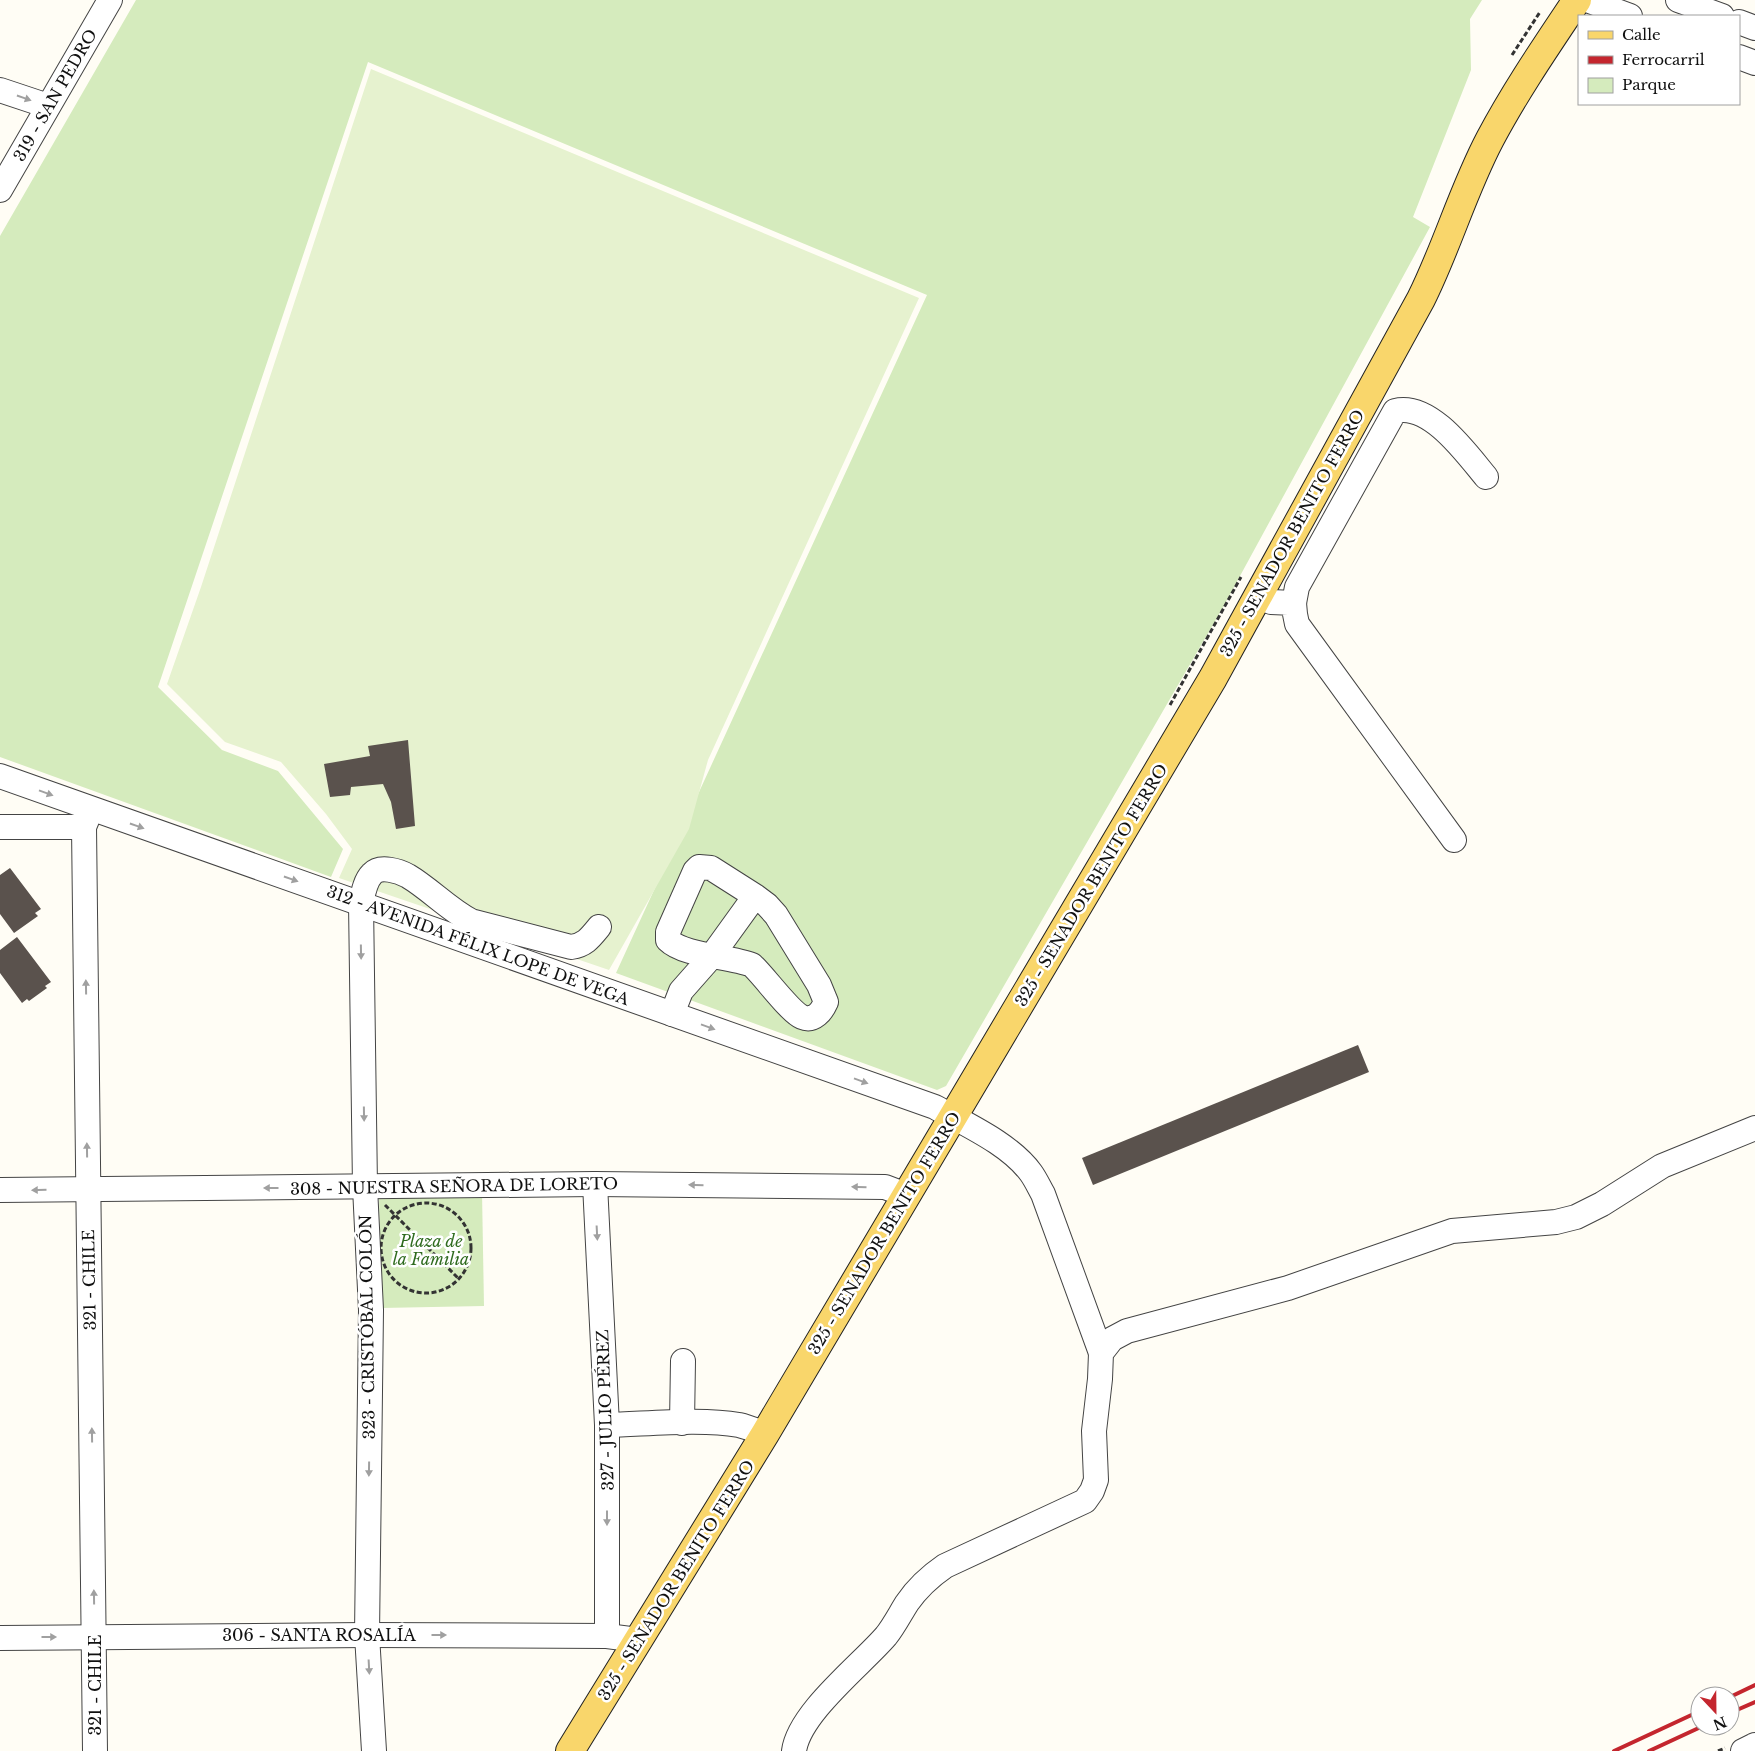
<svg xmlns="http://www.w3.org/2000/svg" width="1755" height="1751" font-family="'Libre Baskerville',serif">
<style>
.green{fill:#d5ebbd}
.pitch{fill:#e6f2cf}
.building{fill:#5a524d}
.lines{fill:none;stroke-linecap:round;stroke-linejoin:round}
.minor-casing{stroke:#444;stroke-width:26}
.major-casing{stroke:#222;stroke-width:30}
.path{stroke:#333;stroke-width:3;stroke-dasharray:5 2.5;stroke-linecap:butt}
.minor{stroke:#fff;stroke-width:24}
.major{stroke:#f9d66b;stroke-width:28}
.rail{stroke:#c4262e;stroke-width:4}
.oneway{fill:#a0a0a0}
.labels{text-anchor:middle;stroke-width:5;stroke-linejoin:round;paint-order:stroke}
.street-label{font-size:16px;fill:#111;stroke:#fff}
.park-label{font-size:16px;font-style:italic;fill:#2f6b1f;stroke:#fff}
</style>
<rect width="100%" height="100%" fill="#fffdf5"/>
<g class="green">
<polygon points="136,0 1482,0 1470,19 1471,70 1413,217 1430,227 1222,609 946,1086 937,1090 616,973 927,295 368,62 158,687 222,750 278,771 343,849 331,877 0,757 0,236"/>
<polygon points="482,1192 484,1306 381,1308 379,1194"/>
</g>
<polygon class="pitch" points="371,69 919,298 708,760 689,829 609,970 339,878 352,849 326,814 281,762 225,742 167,684 201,587"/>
<g class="building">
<polygon points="408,740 415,826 396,829 391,802 383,784 351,787 350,795 330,797 324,764 370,756 368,746"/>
<polygon points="10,868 41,909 35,913 38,916 14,933 0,914 0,875"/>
<polygon points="17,937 51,982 45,986 47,988 29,1001 27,999 22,1003 0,973 0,950"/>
<polygon points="1358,1045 1369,1072 1093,1185 1082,1158"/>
</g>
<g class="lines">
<defs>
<g id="minor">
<polyline points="1587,0 1630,16"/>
<polyline points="1678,0 1722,16"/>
<polyline points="1739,22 1755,28"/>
<polyline points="1739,57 1755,63"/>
<polyline points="0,90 48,106"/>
<polyline points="0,190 110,0"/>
<polyline points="1258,596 1271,602 1294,603 1295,614 1297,624 1454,840"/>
<path d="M1294 603 1297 587 1395 411C1430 402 1466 453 1486 477"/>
<path d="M0 776 935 1107C967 1125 1010 1144 1031 1173 1036 1180 1039 1187 1043 1194L1101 1353"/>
<polyline points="91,810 84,827 95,1751"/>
<polyline points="0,827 84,827"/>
<path d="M672 1014 681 991 711 957 755 896 767 905 776 915 819 985 826 1002C822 1011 814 1022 802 1017 790 1012 764 976 752 965 730 956 684 956 668 940V932L695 871 699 867 711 868 755 896"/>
<polyline points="595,1184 607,1425 607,1636"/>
<polyline points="0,1190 595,1184 885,1187 906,1195"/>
<polyline points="682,1423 683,1361"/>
<path d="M607 1425C647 1424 701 1418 739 1425 748 1427 757 1431 765 1434"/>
<polyline points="0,1638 367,1635 607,1636 638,1640"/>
<path d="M374 1751 367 1635 371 1310 365 1187 361 903C363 894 365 881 372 874 380 865 399 871 408 876 430 889 448 909 471 921L571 947C585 945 590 938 599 927"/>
<path d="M794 1751C799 1713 861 1665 886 1636 894 1626 900 1614 907 1603 918 1587 929 1577 945 1566L1085 1501 1092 1491 1096 1480 1094 1431 1100 1379 1101 1353 1112 1339 1127 1331 1288 1288 1452 1231 1556 1222 1576 1217 1602 1204 1662 1166 1755 1128"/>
<polyline points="1743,1751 1755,1745"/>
</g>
<path id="major" d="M570 1751 765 1434 1213 678 1421 299C1447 247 1463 190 1490 139 1516 90 1547 45 1577 0"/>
</defs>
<use href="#minor" class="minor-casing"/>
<use href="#major" class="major-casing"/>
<g class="path">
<polyline points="1512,55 1540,12"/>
<polyline points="1170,705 1241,577"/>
<circle cx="426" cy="1248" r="45"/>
<polyline points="385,1205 459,1279"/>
<polyline points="1718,1751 1725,1748"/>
</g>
<use href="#minor" class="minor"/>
<use href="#major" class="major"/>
<g class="rail">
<polyline points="1730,1697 1755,1685"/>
<polyline points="1730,1713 1755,1702"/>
<polyline points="1614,1751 1700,1711"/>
<polyline points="1649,1751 1703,1726"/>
</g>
</g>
<defs><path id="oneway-solid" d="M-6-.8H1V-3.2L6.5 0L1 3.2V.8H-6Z" transform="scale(1.25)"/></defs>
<g class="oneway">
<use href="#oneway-solid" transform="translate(24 98) rotate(19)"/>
<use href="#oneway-solid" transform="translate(46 793) rotate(20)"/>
<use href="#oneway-solid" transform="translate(137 826) rotate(19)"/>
<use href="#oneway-solid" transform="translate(291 879) rotate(19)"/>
<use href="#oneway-solid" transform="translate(361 952) rotate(89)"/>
<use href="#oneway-solid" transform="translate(86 987) rotate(-91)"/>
<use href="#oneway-solid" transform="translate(708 1027) rotate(20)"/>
<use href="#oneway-solid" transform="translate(861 1081) rotate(20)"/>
<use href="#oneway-solid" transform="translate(364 1114) rotate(89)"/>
<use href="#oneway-solid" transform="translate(87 1150) rotate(-91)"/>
<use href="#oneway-solid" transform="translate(696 1185) rotate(-179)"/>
<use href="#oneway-solid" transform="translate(859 1187) rotate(-179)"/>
<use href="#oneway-solid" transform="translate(271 1188) rotate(180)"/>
<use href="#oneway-solid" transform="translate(39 1190) rotate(179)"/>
<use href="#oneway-solid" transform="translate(597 1233) rotate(87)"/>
<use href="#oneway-solid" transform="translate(92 1435) rotate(-91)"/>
<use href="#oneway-solid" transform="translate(369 1469) rotate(91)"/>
<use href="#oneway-solid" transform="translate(607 1518) rotate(90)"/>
<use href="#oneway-solid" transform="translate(94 1597) rotate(-91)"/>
<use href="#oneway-solid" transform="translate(439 1635)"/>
<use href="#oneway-solid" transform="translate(49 1637)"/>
<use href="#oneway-solid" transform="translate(369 1667) rotate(87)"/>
</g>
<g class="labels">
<g class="street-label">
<text transform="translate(55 95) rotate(-60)" y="6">319 - SAN PEDRO</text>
<text transform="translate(1292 533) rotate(-61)" y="6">325 - SENADOR BENITO FERRO</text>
<text transform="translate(1091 885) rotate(-59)" y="6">325 - SENADOR BENITO FERRO</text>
<text transform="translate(478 945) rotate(20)" y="6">312 - AVENIDA FÉLIX LOPE DE VEGA</text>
<text transform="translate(454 1186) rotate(-1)" y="6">308 - NUESTRA SEÑORA DE LORETO</text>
<text transform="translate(884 1233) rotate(-59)" y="6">325 - SENADOR BENITO FERRO</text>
<text transform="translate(89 1280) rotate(-91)" y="6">321 - CHILE</text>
<text transform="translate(367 1327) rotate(-91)" y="6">323 - CRISTÓBAL COLÓN</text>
<text transform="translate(605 1410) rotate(-92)" y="6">327 - JULIO PÉREZ</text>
<text transform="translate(676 1580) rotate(-58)" y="6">325 - SENADOR BENITO FERRO</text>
<text x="319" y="1641">306 - SANTA ROSALÍA</text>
<text transform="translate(95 1685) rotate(-90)" y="6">321 - CHILE</text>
</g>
<g class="park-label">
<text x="431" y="1247">Plaza de<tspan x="431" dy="18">la Familia</tspan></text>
</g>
</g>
<rect x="1578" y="15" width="162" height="90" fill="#ffffff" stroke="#a0a0a0"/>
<rect x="1588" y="31" width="25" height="8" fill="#f9d66b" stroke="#a0a0a0"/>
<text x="1622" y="40" font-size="15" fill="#111111">Calle</text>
<rect x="1588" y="56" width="25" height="8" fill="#c4262e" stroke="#a0a0a0"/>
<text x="1622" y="65" font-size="15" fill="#111111">Ferrocarril</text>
<rect x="1588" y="78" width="25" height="15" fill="#d5ebbd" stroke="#a0a0a0"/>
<text x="1622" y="90" font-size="15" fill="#111111">Parque</text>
<g transform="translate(1715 1711) rotate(158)"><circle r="24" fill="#ffffff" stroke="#a0a0a0"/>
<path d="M0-4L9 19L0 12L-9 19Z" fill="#c4262e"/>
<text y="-8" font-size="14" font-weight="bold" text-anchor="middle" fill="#111111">N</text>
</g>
</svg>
